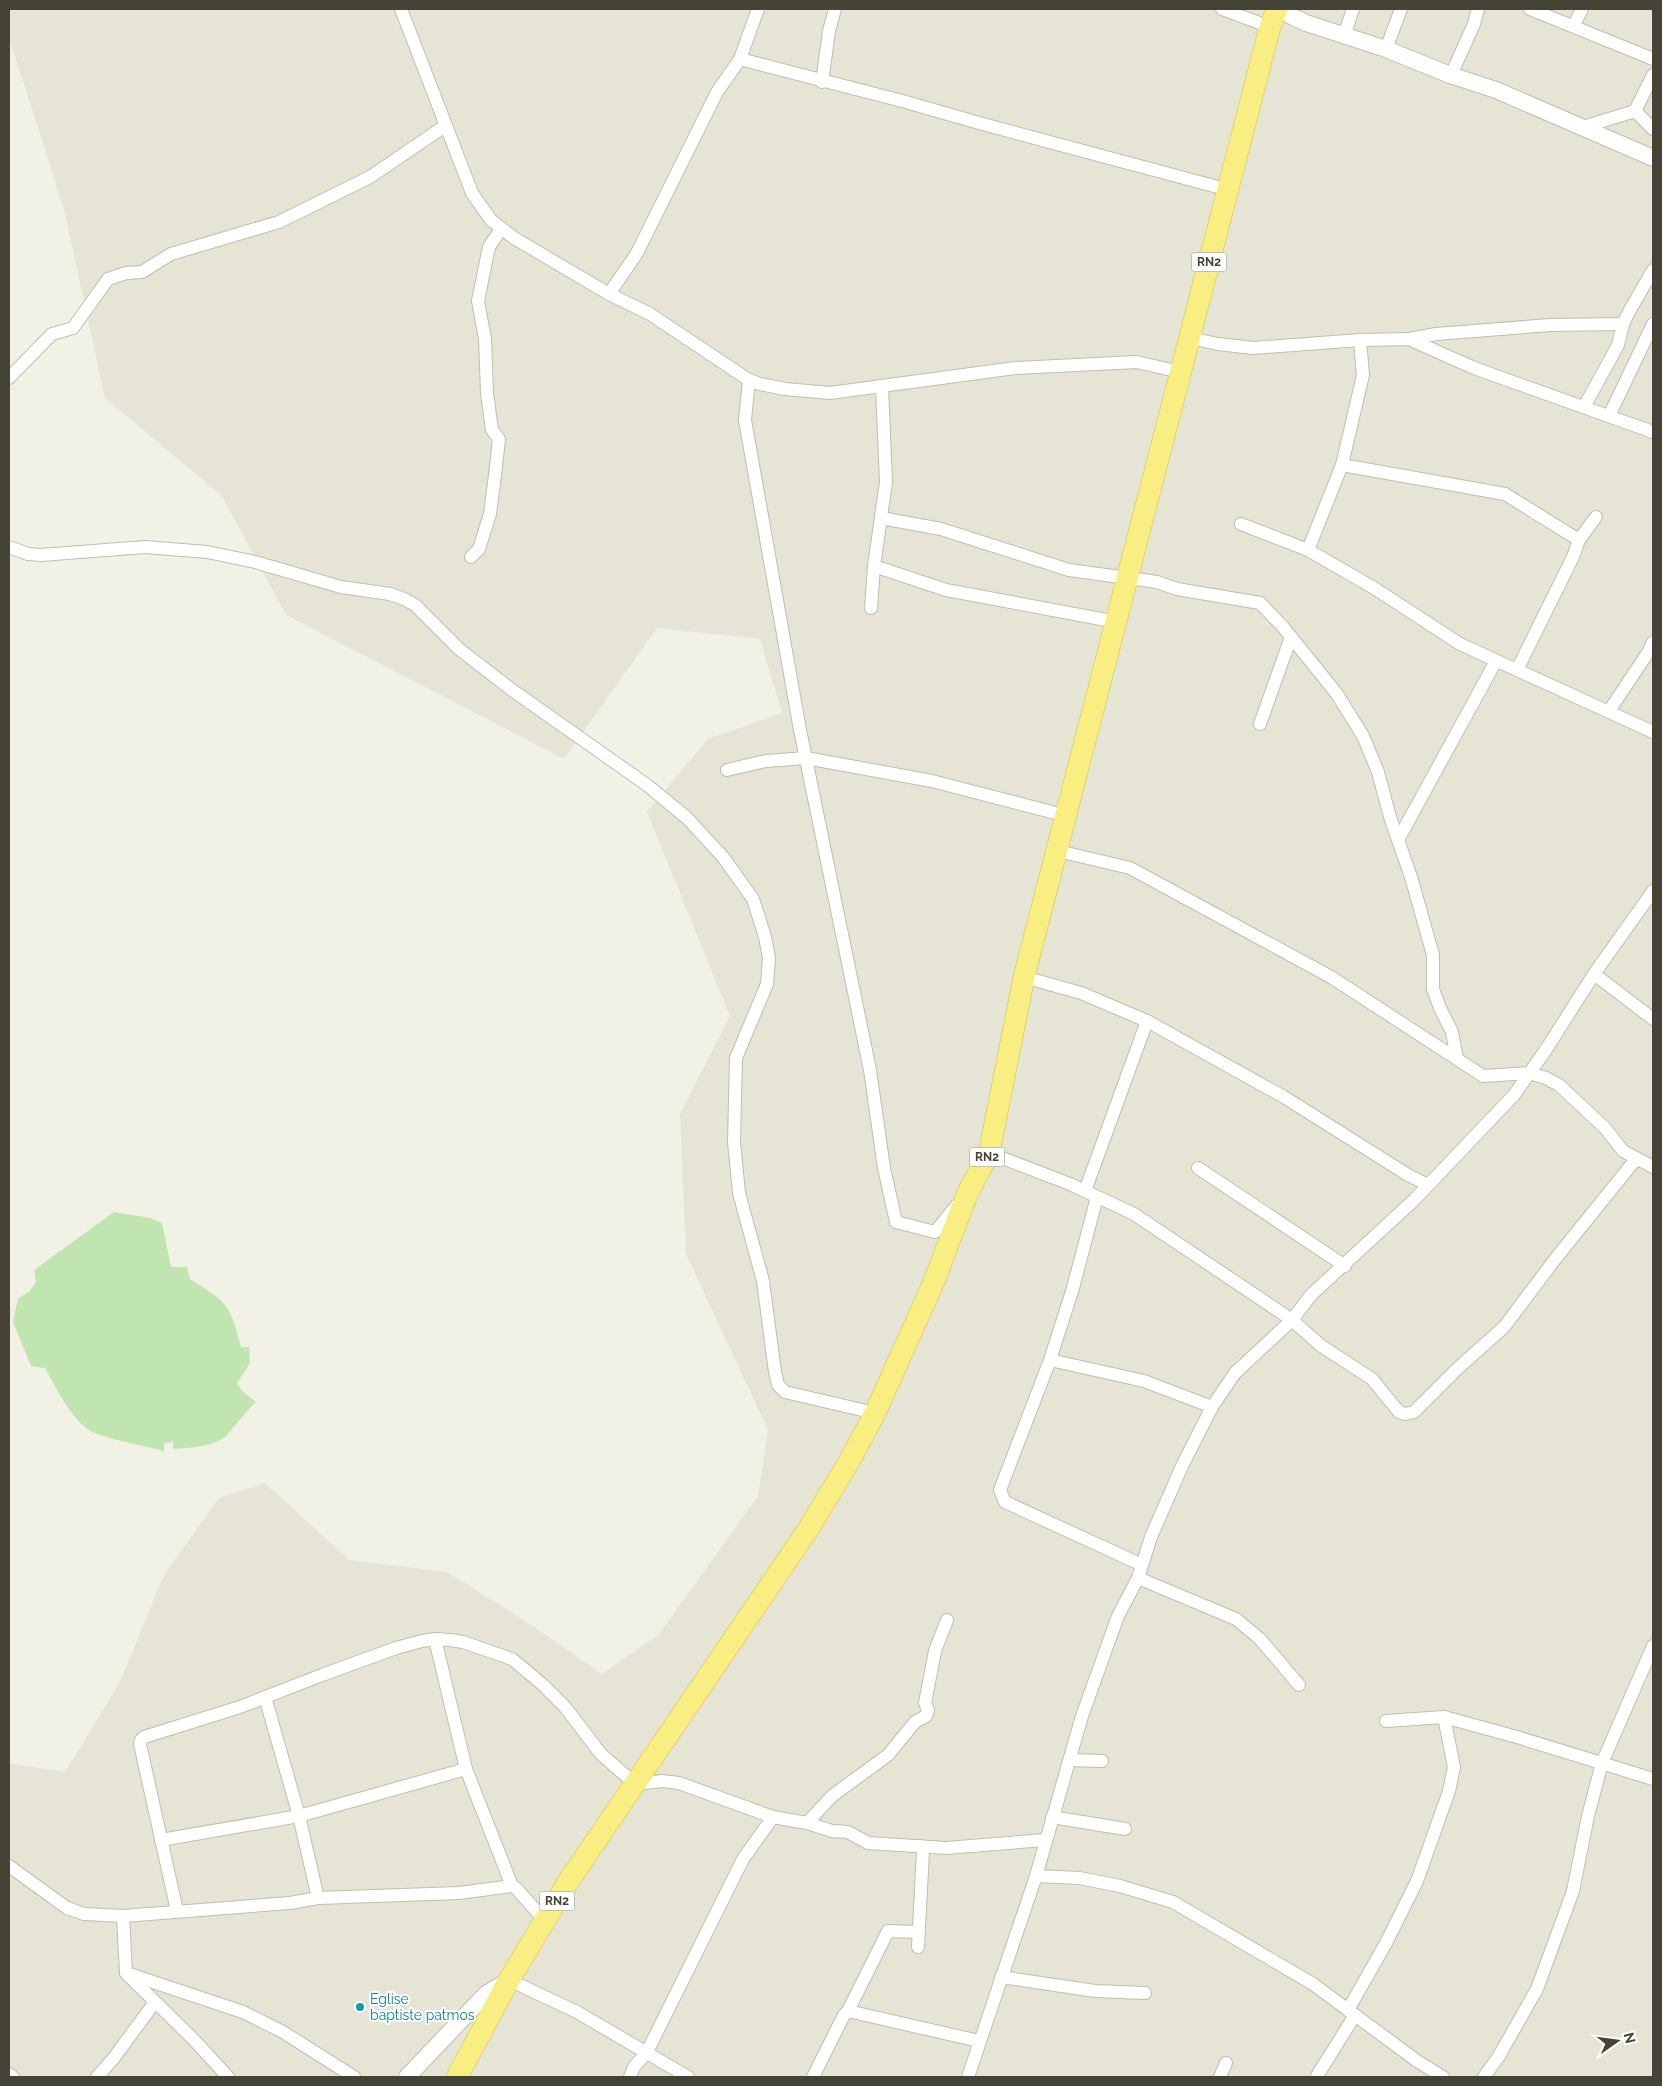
<svg xmlns="http://www.w3.org/2000/svg" width="1662" height="2086" font-family="Raleway,sans-serif">
<style>
.residential{fill:#e6e5d5}
.green{fill:#c1e5b1}
.lines{fill:none;stroke-linecap:round;stroke-linejoin:round}
.minor-casing{stroke:#c0beac;stroke-width:14}
.tertiary-casing{stroke:#c0beac;stroke-width:18}
.trunk-casing{stroke:#d6c13d;stroke-width:22}
.minor{stroke:#fff;stroke-width:12}
.tertiary{stroke:#fff;stroke-width:16}
.trunk{stroke:#f8ee82;stroke-width:21}
.culture-dot{fill:#0f9aa8;stroke:#fff;stroke-width:2}
.labels{text-anchor:middle;stroke-width:4;stroke-linejoin:round;paint-order:stroke}
.shield{fill:#fff;stroke:#7d7b72;stroke-width:1}
.shield-label{font-size:12px;font-weight:bold;fill:#454236}
.culture-label{font-size:14px;fill:#0d838f;stroke:#fff;text-anchor:start}
</style>
<rect width="100%" height="100%" fill="#f2f1e6"/>
<polygon class="residential" points="9,9 1653,9 1653,2077 9,2077 9,1763 65,1772 119,1684 164,1575 219,1498 265,1483 349,1560 447,1572 533,1626 602,1674 659,1634 758,1496 768,1430 686,1254 680,1114 730,1016 647,812 708,739 782,713 760,639 657,628 564,759 286,615 222,496 105,398 64,209 9,38"/>
<path class="green" d="M114 1212 150 1218 162 1223 171 1267H187L190 1279C228 1303 230 1304 241 1347H249L250 1363 237 1383 242 1391 256 1402C245 1412 237 1424 227 1435 215 1447 189 1448 173 1449V1442L164 1443V1451C149 1447 98 1437 89 1430 69 1416 57 1389 45 1368L31 1366 13 1322 18 1298 29 1292 36 1282 34 1270Z"/>
<g class="lines">
<defs>
<g id="minor">
<polyline points="401,9 472,193 491,220 514,238 609,294 650,314 749,380 760,384 785,389 830,393 1015,368 1137,362 1180,372"/>
<polyline points="1222,9 1270,27"/>
<polyline points="1530,9 1653,59"/>
<polyline points="1574,25 1582,9"/>
<polyline points="1344,36 1353,9"/>
<polyline points="1386,49 1401,9"/>
<polyline points="740,59 906,102 979,123 1229,190"/>
<polyline points="1451,75 1474,24 1478,9"/>
<polyline points="822,82 829,31 835,9"/>
<polyline points="1635,111 1653,129"/>
<polyline points="1583,127 1635,111 1653,75"/>
<polyline points="609,294 637,253 717,92 740,59 758,9"/>
<polyline points="1190,338 1218,344 1253,348 1360,340 1409,339 1474,368 1653,432"/>
<polyline points="1409,339 1436,334 1550,325 1623,324"/>
<polyline points="9,378 52,334 73,328 108,279 126,273 142,272 171,254 279,222 370,177 445,126"/>
<polyline points="749,380 745,420 800,730 870,1070 884,1168 896,1222 935,1232 957,1205"/>
<polyline points="882,386 886,482 874,566 946,590 1117,622"/>
<polyline points="1584,407 1618,345 1623,324 1630,310 1653,270"/>
<polyline points="1609,416 1653,324"/>
<polyline points="1342,465 1505,494 1579,540"/>
<polyline points="881,518 941,529 1069,570 1157,582 1177,589 1260,603 1283,627 1337,694 1363,736 1378,772 1390,817 1411,877 1433,955 1433,989 1440,1008 1452,1032 1457,1059 1483,1076 1529,1073 1546,1078 1559,1085 1605,1128 1623,1151 1653,1167"/>
<polyline points="1241,524 1308,550 1374,588 1460,644 1653,732"/>
<polyline points="9,547 28,554 41,555 145,547 207,552 255,562 341,587 390,594 404,599 415,605 459,649 512,690 647,785 687,818 723,857 753,899 765,937 769,958 767,984 736,1058 734,1142 739,1193 763,1281 775,1372 778,1385 785,1392 875,1413"/>
<polyline points="1308,550 1342,465 1363,375 1360,340"/>
<polyline points="471,557 479,549 490,514 496,467 499,439 492,430 487,393 485,339 478,301 489,247 501,229"/>
<polyline points="871,608 874,566"/>
<polyline points="1517,670 1573,557 1579,540 1596,517"/>
<polyline points="1609,711 1649,651 1653,642"/>
<polyline points="1260,724 1291,637"/>
<polyline points="727,770 766,761 806,758 932,781 1067,816"/>
<polyline points="1398,840 1496,661"/>
<polyline points="1058,851 1130,868 1331,977 1457,1059"/>
<polyline points="1594,974 1653,1019"/>
<polyline points="1024,977 1081,993 1147,1021 1284,1097 1408,1175 1428,1185"/>
<polyline points="989,1153 1070,1184 1134,1214 1292,1320 1320,1345 1372,1379 1399,1412 1405,1414 1414,1412 1457,1369 1504,1327 1556,1258 1636,1159"/>
<polyline points="1198,1168 1345,1266"/>
<polyline points="1085,1191 1147,1021"/>
<polyline points="1097,1197 1073,1288 1050,1360 1000,1490 1005,1502 1140,1564"/>
<polyline points="1050,1360 1144,1381 1212,1407"/>
<polyline points="1138,1578 1236,1619 1260,1639 1299,1685"/>
<polyline points="435,1639 466,1769 512,1886"/>
<polyline points="265,1697 299,1816 318,1898"/>
<polyline points="1386,1721 1444,1717 1517,1737 1653,1779"/>
<polyline points="1069,1760 1102,1761"/>
<polyline points="1052,1817 1125,1829"/>
<polyline points="807,1823 832,1831 848,1832 868,1843 946,1848 1045,1840"/>
<polyline points="161,1840 299,1816 466,1769"/>
<polyline points="9,1866 67,1908 84,1914 123,1916 290,1903 318,1898 459,1893 512,1886 516,1888 545,1921"/>
<polyline points="1036,1876 1079,1878 1120,1886 1173,1902 1313,1984 1417,2061 1443,2077"/>
<polyline points="177,1911 140,1744 141,1740 144,1737 240,1707 322,1675 396,1648 422,1641 435,1639 450,1640 463,1642 512,1659 542,1684 565,1707 601,1754 635,1784 662,1781 679,1783 773,1817 807,1823 832,1796 888,1755 915,1722 926,1716 928,1710 925,1703 935,1651 947,1620"/>
<polyline points="123,1916 126,1973 195,2041 228,2077"/>
<polyline points="918,1947 923,1851 920,1846"/>
<polyline points="126,1973 243,2012 283,2032 354,2077"/>
<polyline points="1001,1977 1095,1991 1145,1993"/>
<polyline points="509,1980 577,2012 688,2077"/>
<polyline points="1348,2010 1386,1943 1417,1881 1449,1791 1454,1767 1444,1717"/>
<polyline points="848,2011 888,1931 918,1932"/>
<polyline points="9,2074 13,2077"/>
<polyline points="1317,2076 1355,2015"/>
<polyline points="97,2077 113,2059 155,2002"/>
<polyline points="630,2077 634,2067 647,2052 743,1859 773,1817"/>
<polyline points="813,2077 844,2015 848,2011 979,2041"/>
<polyline points="968,2077 1036,1876 1082,1716 1118,1616 1138,1578 1151,1537 1182,1466 1212,1407 1235,1373 1292,1320 1311,1295 1414,1200 1514,1095 1547,1048 1594,974 1653,891"/>
<polyline points="1220,2077 1226,2063"/>
<polyline points="1484,2077 1499,2056 1537,1989 1573,1891 1588,1816 1602,1763 1653,1646"/>
</g>
<g id="tertiary">
<polyline points="1277,9 1306,23 1386,49 1450,75 1496,90 1653,158"/>
<polyline points="407,2077 486,1994 509,1980"/>
</g>
<polyline id="trunk" points="457,2077 509,1980 568,1882 809,1528 850,1460 875,1413 933,1284 968,1192 989,1153 1024,977 1034,938 1270,27 1277,9"/>
</defs>
<use href="#minor" class="minor-casing"/>
<use href="#tertiary" class="tertiary-casing"/>
<use href="#trunk" class="trunk-casing"/>
<use href="#minor" class="minor"/>
<use href="#tertiary" class="tertiary"/>
<use href="#trunk" class="trunk"/>
</g>
<circle class="culture-dot" cx="360" cy="2007" r="5"/>
<g class="labels">
<g class="shield">
<rect x="1191.5" y="252.5" width="35" height="19" rx="4"/>
<rect x="969.5" y="1147.5" width="35" height="19" rx="4"/>
<rect x="539.5" y="1891.5" width="35" height="19" rx="4"/>
</g>
<g class="shield-label">
<text x="1209" y="266">RN2</text>
<text x="987" y="1161">RN2</text>
<text x="557" y="1905">RN2</text>
</g>
<g class="culture-label">
<text x="370" y="2004">Eglise<tspan x="370" dy="16">baptiste patmos</tspan></text>
</g>
</g>
<rect width="1662" height="2086" fill="none" stroke="#454236" stroke-width="20"/>
<g transform="translate(1617 2041) rotate(76)" stroke="#ffffff" stroke-width="4" paint-order="stroke">
<path d="M0-4L9 19L0 12L-9 19Z" fill="#454236"/>
<text y="-8" font-size="14" font-weight="bold" text-anchor="middle" fill="#454236">N</text>
</g>
</svg>
